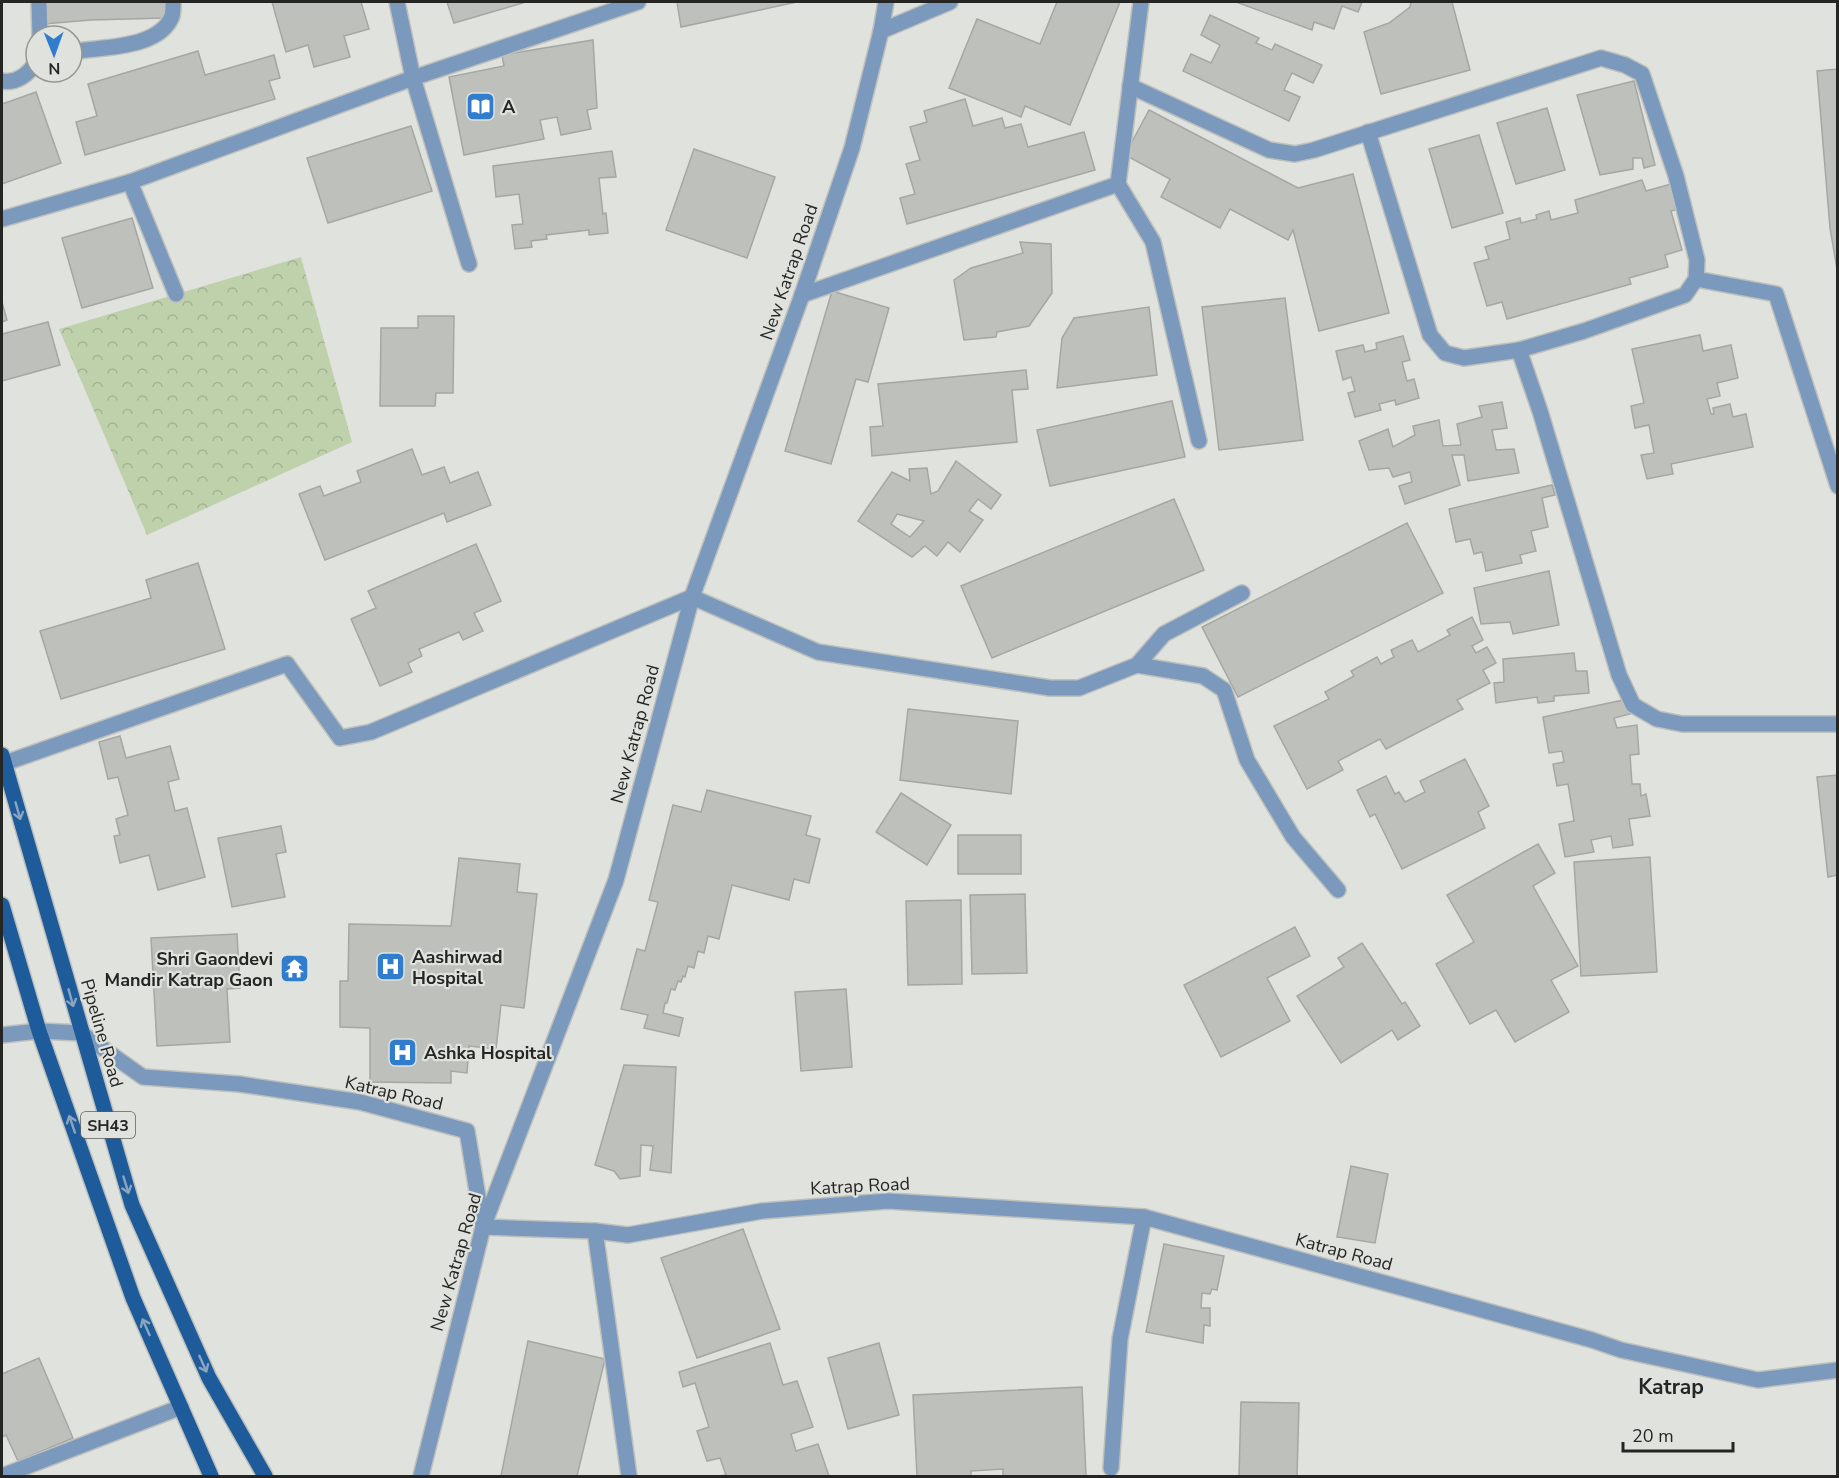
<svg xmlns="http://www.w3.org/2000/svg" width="1839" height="1478" font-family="'Nunito Sans',sans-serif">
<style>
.park{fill:url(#park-crowns)}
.building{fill:#bec0bb;stroke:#a4a7a2;stroke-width:1.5;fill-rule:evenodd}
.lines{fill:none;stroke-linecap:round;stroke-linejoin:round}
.service-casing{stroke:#bec0bc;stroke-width:18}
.minor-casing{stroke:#bec0bc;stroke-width:18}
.tertiary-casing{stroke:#bec0bc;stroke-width:18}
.primary-casing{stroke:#bec0bc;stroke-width:18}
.service{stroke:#7b99bd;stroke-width:15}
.minor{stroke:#7b99bd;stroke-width:15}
.tertiary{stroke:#7b99bd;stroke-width:15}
.primary{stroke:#1e5b9a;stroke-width:15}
.oneway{stroke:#89a5bf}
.labels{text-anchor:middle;stroke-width:4.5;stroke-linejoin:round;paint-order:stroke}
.shield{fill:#e0e2dd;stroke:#5d5e5c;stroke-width:1.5}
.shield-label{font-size:16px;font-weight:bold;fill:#252624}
.poi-label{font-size:18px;font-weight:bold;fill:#252624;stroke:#e0e2dd;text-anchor:start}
.street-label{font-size:18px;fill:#252624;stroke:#e0e2dd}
.quarter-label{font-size:21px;font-weight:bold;fill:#252624;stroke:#e0e2dd}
</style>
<defs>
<pattern id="park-crowns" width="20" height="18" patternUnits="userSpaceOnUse" patternTransform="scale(1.5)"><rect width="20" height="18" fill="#bed1ab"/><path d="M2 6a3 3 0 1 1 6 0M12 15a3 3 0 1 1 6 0" fill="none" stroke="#a3b393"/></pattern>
</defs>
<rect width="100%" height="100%" fill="#e0e2dd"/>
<polygon class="park" points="301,257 352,442 147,535 59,329"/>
<g class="building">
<polygon points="43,2 165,2 166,18 91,20 44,24"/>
<polygon points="272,2 361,2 369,29 344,36 350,57 314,67 308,45 286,52"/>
<polygon points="447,2 526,2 454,23"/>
<polygon points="677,2 797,2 681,27"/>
<polygon points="1057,2 1120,2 1070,125 1025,106 1021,117 949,88 977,19 1040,44"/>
<polygon points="1236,2 1362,2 1358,12 1342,6 1334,29 1314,22 1312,30"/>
<polygon points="1411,2 1452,2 1470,70 1381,94 1364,32 1389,23 1410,7"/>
<polygon points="1210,15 1259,38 1256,43 1272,50 1275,44 1322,65 1313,83 1292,73 1284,90 1300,97 1289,121 1183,71 1191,54 1211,63 1220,45 1201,35"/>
<polygon points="593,40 597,108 587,110 591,129 561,135 557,117 540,120 544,139 464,155 449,77 504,66 502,55"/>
<polygon points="198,51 205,75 274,55 280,78 269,81 275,99 85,155 76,122 97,116 88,84"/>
<polygon points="1838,69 1838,275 1830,228 1817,71"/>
<polygon points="1634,81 1655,165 1644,168 1642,158 1633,158 1633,169 1600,175 1577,95"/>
<polygon points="36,92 61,163 2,184 2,104"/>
<polygon points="965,99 973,126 1002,118 1005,128 1021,124 1028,147 1084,132 1095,170 907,224 900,198 915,194 906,164 920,160 910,127 927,122 924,111"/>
<polygon points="1547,108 1565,170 1516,184 1497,123"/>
<polygon points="1149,110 1298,188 1353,174 1389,313 1319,331 1293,230 1288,240 1230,209 1220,228 1161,197 1170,179 1125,155"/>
<polygon points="411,126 432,191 328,223 307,158"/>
<polygon points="1479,135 1503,213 1452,228 1429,149"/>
<polygon points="694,149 775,177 747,258 666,230"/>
<polygon points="612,151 616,177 599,178 603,214 606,213 608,233 589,235 589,230 546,235 547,239 531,241 532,247 515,249 512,225 523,224 519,194 496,197 493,166"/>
<polygon points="1642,180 1646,191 1675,183 1682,208 1671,211 1682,250 1665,255 1668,267 1629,278 1631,284 1507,319 1502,302 1487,306 1474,263 1489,259 1485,247 1510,239 1506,222 1520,218 1521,223 1537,219 1536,215 1549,211 1551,220 1578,213 1575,200"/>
<polygon points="132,218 153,288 82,308 62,238"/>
<polygon points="1020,242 1051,244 1052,293 1029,326 997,332 996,337 964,340 954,280 971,268 1023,253"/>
<polygon points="832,291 889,308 868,382 856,379 831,464 785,451"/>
<polygon points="1285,298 1303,440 1219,450 1202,307"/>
<polygon points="2,302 7,320 2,322"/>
<polygon points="1149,307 1157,375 1057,388 1062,338 1074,318"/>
<polygon points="418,316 454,316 453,393 436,393 435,406 380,406 381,328 418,328"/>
<polygon points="48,322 60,365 2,381 2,334"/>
<polygon points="1700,335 1703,351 1731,345 1738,378 1717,383 1720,396 1707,399 1711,414 1714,414 1713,408 1730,404 1733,417 1746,414 1753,447 1671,464 1673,474 1647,479 1641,455 1654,453 1649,425 1635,428 1631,406 1644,403 1632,349"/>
<polygon points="1403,336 1410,360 1402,362 1407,381 1414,379 1419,398 1396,405 1395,400 1379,404 1381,410 1355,417 1348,393 1355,391 1351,377 1343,380 1336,351 1363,345 1365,352 1377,349 1376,343"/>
<polygon points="1026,370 1028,389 1012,390 1017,442 872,456 870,427 883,426 878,384"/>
<polygon points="1172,401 1185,457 1050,486 1037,430"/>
<polygon points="1502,402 1507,428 1492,430 1496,450 1514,449 1519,473 1468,481 1464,455 1452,455 1460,485 1405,504 1399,486 1412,482 1410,472 1393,477 1389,468 1369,470 1359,441 1388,429 1393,447 1415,435 1413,426 1439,420 1443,446 1461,445 1457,424 1482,417 1479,406"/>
<polygon points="412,449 422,475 444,467 450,483 478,472 491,505 447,522 444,513 325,560 299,494 320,486 324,496 361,482 357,471"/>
<path d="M956 461 1001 495 991 509 978 499 969 511 983 520 960 552 948 542 937 556 925 546 912 557 858 521 892 472 910 481 909 469 927 468 931 494 938 491ZM897 514 924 521 910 537 891 524Z"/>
<polygon points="1552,485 1555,495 1542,498 1548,527 1531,531 1536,551 1520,555 1522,563 1486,571 1482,552 1474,554 1470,539 1456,542 1449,509"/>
<polygon points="1174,499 1204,570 992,658 961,586"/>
<polygon points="1407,523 1443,593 1238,697 1202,627"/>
<polygon points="476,544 501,601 474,613 483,631 463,640 459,632 419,649 422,656 408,663 412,672 380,686 351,619 376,608 368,591"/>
<polygon points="198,563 225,649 61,699 40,631 151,598 146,580"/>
<polygon points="1549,571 1559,625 1513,634 1510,622 1481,624 1474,588"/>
<polygon points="1472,617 1483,640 1472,646 1476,653 1487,647 1496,663 1483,670 1490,683 1457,700 1463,709 1386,749 1380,739 1338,761 1343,770 1307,789 1274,726 1329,699 1325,692 1354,676 1351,671 1377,657 1381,664 1394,657 1391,650 1412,640 1418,652 1450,635 1447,630"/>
<polygon points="1574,653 1576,671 1587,671 1589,693 1554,696 1554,701 1538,703 1537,697 1496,703 1494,683 1504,682 1503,659"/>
<polygon points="1628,699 1630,714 1614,718 1617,728 1637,725 1639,754 1630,755 1632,784 1640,784 1641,796 1646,794 1650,816 1629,819 1633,845 1613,848 1611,836 1591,840 1594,852 1565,857 1559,824 1574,821 1568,784 1557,786 1553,764 1564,762 1562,751 1549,753 1543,717"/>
<polygon points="908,709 1018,721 1011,794 900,780"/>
<polygon points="120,736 126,758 170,746 179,779 168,782 175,811 187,808 205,877 158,890 149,855 120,863 114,836 120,835 116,819 128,815 118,777 108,779 99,742"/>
<polygon points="1465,759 1489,806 1478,812 1485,828 1402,869 1375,814 1370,817 1357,790 1386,776 1395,794 1399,792 1405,802 1425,792 1420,781"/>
<polygon points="1838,775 1838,875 1828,877 1817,777"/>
<polygon points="707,790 811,816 806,835 820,839 809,883 794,879 789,900 732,885 719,939 708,936 704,953 698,951 694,968 688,966 685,977 683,976 681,982 678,981 675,990 671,989 667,1003 665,1003 663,1013 683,1018 679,1036 644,1028 648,1015 621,1009 637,949 645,951 658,902 649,900 673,805 701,812"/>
<polygon points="901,793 951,825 927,865 876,832"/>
<polygon points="281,826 286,852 276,854 285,897 232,907 218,838"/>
<rect x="958" y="835" width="63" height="39"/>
<polygon points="1538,844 1555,873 1533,886 1578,966 1551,980 1569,1012 1515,1042 1496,1010 1470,1024 1436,964 1474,942 1447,895"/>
<polygon points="1650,857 1657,972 1581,976 1574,862"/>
<polygon points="459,858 520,864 517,892 537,894 524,1008 501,1005 496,1049 469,1046 467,1073 451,1071 451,1083 370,1082 370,1028 340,1027 340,981 348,981 349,924 451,926"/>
<polygon points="1025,894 1027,973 972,974 970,895"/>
<polygon points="961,900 962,984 908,985 906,901"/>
<polygon points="1295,927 1310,956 1267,978 1290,1021 1221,1057 1184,985"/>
<polygon points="237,934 240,988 227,989 230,1042 157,1046 151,938"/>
<polygon points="1362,943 1402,1004 1405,1002 1420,1026 1398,1040 1392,1030 1341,1063 1297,996 1344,967 1338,958"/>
<polygon points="846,989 852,1067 801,1071 795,992"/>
<polygon points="624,1065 676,1067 671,1173 650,1170 653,1146 641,1145 640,1176 620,1179 614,1171 595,1165"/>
<polygon points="1351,1166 1388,1174 1375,1243 1337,1237"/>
<polygon points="743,1229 780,1329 697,1358 661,1258"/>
<polygon points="1164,1244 1224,1256 1217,1290 1212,1289 1210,1294 1202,1293 1201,1308 1210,1308 1210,1326 1204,1325 1203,1343 1146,1332"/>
<polygon points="528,1341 605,1359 577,1476 501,1476"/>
<polygon points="770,1343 783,1385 797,1381 813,1427 791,1434 796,1451 818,1444 829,1476 719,1476 726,1475 720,1458 707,1461 697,1431 709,1427 695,1383 683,1387 679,1372"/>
<polygon points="879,1343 899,1415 848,1429 828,1358"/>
<polygon points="39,1358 73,1438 18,1461 6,1435 2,1437 2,1374"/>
<polygon points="1082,1387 1086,1476 1003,1476 1003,1469 971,1471 971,1476 917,1476 913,1395"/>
<polygon points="1241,1402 1299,1403 1297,1476 1239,1476"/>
</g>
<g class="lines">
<defs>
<g id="service">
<polyline points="413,78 638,2"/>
<polyline points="130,182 176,294"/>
<polyline points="1696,279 1776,294 1838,486"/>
</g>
<g id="minor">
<polyline points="39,2 40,36"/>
<polyline points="397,2 413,78 469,264"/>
<polyline points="1141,2 1118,184 1153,242 1199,441"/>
<polyline points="881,31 950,2"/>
<path d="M77 51C105 47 160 48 172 16 173 12 173 6 173 2"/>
<path d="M2 81C16 84 29 74 36 62"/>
<polyline points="1130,86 1269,150 1295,154 1314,150 1601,58 1625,65 1642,74 1676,176 1697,260 1696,279 1685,295 1584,331 1519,350 1540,411 1619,675 1633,705 1657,719 1682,724 1838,724"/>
<polyline points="1368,132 1430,335 1445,353 1464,358 1519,350"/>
<polyline points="2,219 130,182 413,78"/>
<polyline points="802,295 1118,184"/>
<polyline points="1137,665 1203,676 1224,690 1247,760 1293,837 1338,890"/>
<polyline points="5,763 287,664 340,738 371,732 692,597 818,652 1050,688 1079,688 1137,665 1164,634 1242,593"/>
<polyline points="81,1033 143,1077 239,1084 360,1102 467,1131 483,1227 595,1231 628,1235 762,1211 888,1201 1144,1217 1592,1340 1621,1350 1758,1380 1838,1370"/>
<polyline points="595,1231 629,1476"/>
<polyline points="1111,1468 1120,1339 1144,1217"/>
<polyline points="2,1476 181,1407"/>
</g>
<g id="tertiary">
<polyline points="2,1035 39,1031 81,1033"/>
<polyline points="421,1476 483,1227 616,880 692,597 802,295 852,148 881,31 886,2"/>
</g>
<g id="primary">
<polyline points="2,755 132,1205 209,1378 265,1476"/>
<polyline points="2,905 39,1031 133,1298 211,1476"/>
</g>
</defs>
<use href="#service" class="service-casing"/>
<use href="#minor" class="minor-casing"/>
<use href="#tertiary" class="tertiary-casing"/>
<use href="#primary" class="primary-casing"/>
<use href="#service" class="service"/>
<use href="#minor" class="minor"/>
<use href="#tertiary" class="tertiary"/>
<use href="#primary" class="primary"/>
</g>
<defs><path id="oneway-shaft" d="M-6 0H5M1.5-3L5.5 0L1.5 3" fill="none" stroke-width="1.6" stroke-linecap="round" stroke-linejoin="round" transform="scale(1.5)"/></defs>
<g class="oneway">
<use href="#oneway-shaft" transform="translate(18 811) rotate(74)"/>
<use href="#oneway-shaft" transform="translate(71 998) rotate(74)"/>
<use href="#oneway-shaft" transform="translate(72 1124) rotate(-109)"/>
<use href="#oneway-shaft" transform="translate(126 1185) rotate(73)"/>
<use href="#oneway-shaft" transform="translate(146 1327) rotate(-114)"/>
<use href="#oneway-shaft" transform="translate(203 1364) rotate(66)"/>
</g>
<defs>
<symbol id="library-square" viewBox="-11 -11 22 22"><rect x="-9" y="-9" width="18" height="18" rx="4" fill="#317dcd" stroke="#e0e2dd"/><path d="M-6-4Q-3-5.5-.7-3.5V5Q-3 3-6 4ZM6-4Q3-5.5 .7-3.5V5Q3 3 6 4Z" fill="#fff"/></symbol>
<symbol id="hospital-square" viewBox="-11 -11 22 22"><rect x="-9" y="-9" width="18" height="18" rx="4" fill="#317dcd" stroke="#e0e2dd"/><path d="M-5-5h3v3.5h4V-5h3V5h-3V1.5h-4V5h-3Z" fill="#fff"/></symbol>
<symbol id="temple-square" viewBox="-11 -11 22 22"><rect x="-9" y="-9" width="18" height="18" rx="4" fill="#317dcd" stroke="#e0e2dd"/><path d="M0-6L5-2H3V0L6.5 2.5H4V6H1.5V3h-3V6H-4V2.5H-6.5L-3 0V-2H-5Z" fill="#fff"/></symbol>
</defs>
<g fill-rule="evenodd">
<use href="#library-square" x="464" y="90" width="33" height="33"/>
<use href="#hospital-square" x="374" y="950" width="33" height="33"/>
<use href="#temple-square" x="278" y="952" width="33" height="33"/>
<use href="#hospital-square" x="386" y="1036" width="33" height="33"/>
</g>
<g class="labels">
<rect class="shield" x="81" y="1112" width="54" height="26" rx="4.5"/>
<g class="shield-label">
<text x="108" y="1131">SH43</text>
</g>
<g class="poi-label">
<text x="502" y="113">A</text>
<text x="412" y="963">Aashirwad<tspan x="412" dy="21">Hospital</tspan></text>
<text x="273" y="965" text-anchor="end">Shri Gaondevi<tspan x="273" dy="21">Mandir Katrap Gaon</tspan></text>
<text x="424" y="1059">Ashka Hospital</text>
</g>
<g class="street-label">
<text transform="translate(789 272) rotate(-71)" y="6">New Katrap Road</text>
<text transform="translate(635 734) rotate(-75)" y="6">New Katrap Road</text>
<text transform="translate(102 1033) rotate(74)" y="6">Pipeline Road</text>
<text transform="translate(394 1093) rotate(13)" y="6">Katrap Road</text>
<text transform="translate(860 1186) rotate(-3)" y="6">Katrap Road</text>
<text transform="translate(1344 1252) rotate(15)" y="6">Katrap Road</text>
<text transform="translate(456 1262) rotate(-74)" y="6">New Katrap Road</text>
</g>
<g class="quarter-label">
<text x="1671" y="1394">Katrap</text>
</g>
</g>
<rect width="1839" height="1478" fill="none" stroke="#252624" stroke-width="6"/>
<g transform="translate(54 54) rotate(179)"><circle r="28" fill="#e0e2dd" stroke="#959793" stroke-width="1.5"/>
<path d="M0-4.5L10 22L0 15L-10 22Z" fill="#317dcd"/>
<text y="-9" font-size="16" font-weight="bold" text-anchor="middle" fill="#252624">N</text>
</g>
<path d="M1623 1442v9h110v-9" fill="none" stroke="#252624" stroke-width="3"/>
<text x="1632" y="1442" font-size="18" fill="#252624" stroke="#e0e2dd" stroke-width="4.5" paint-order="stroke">20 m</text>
</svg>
